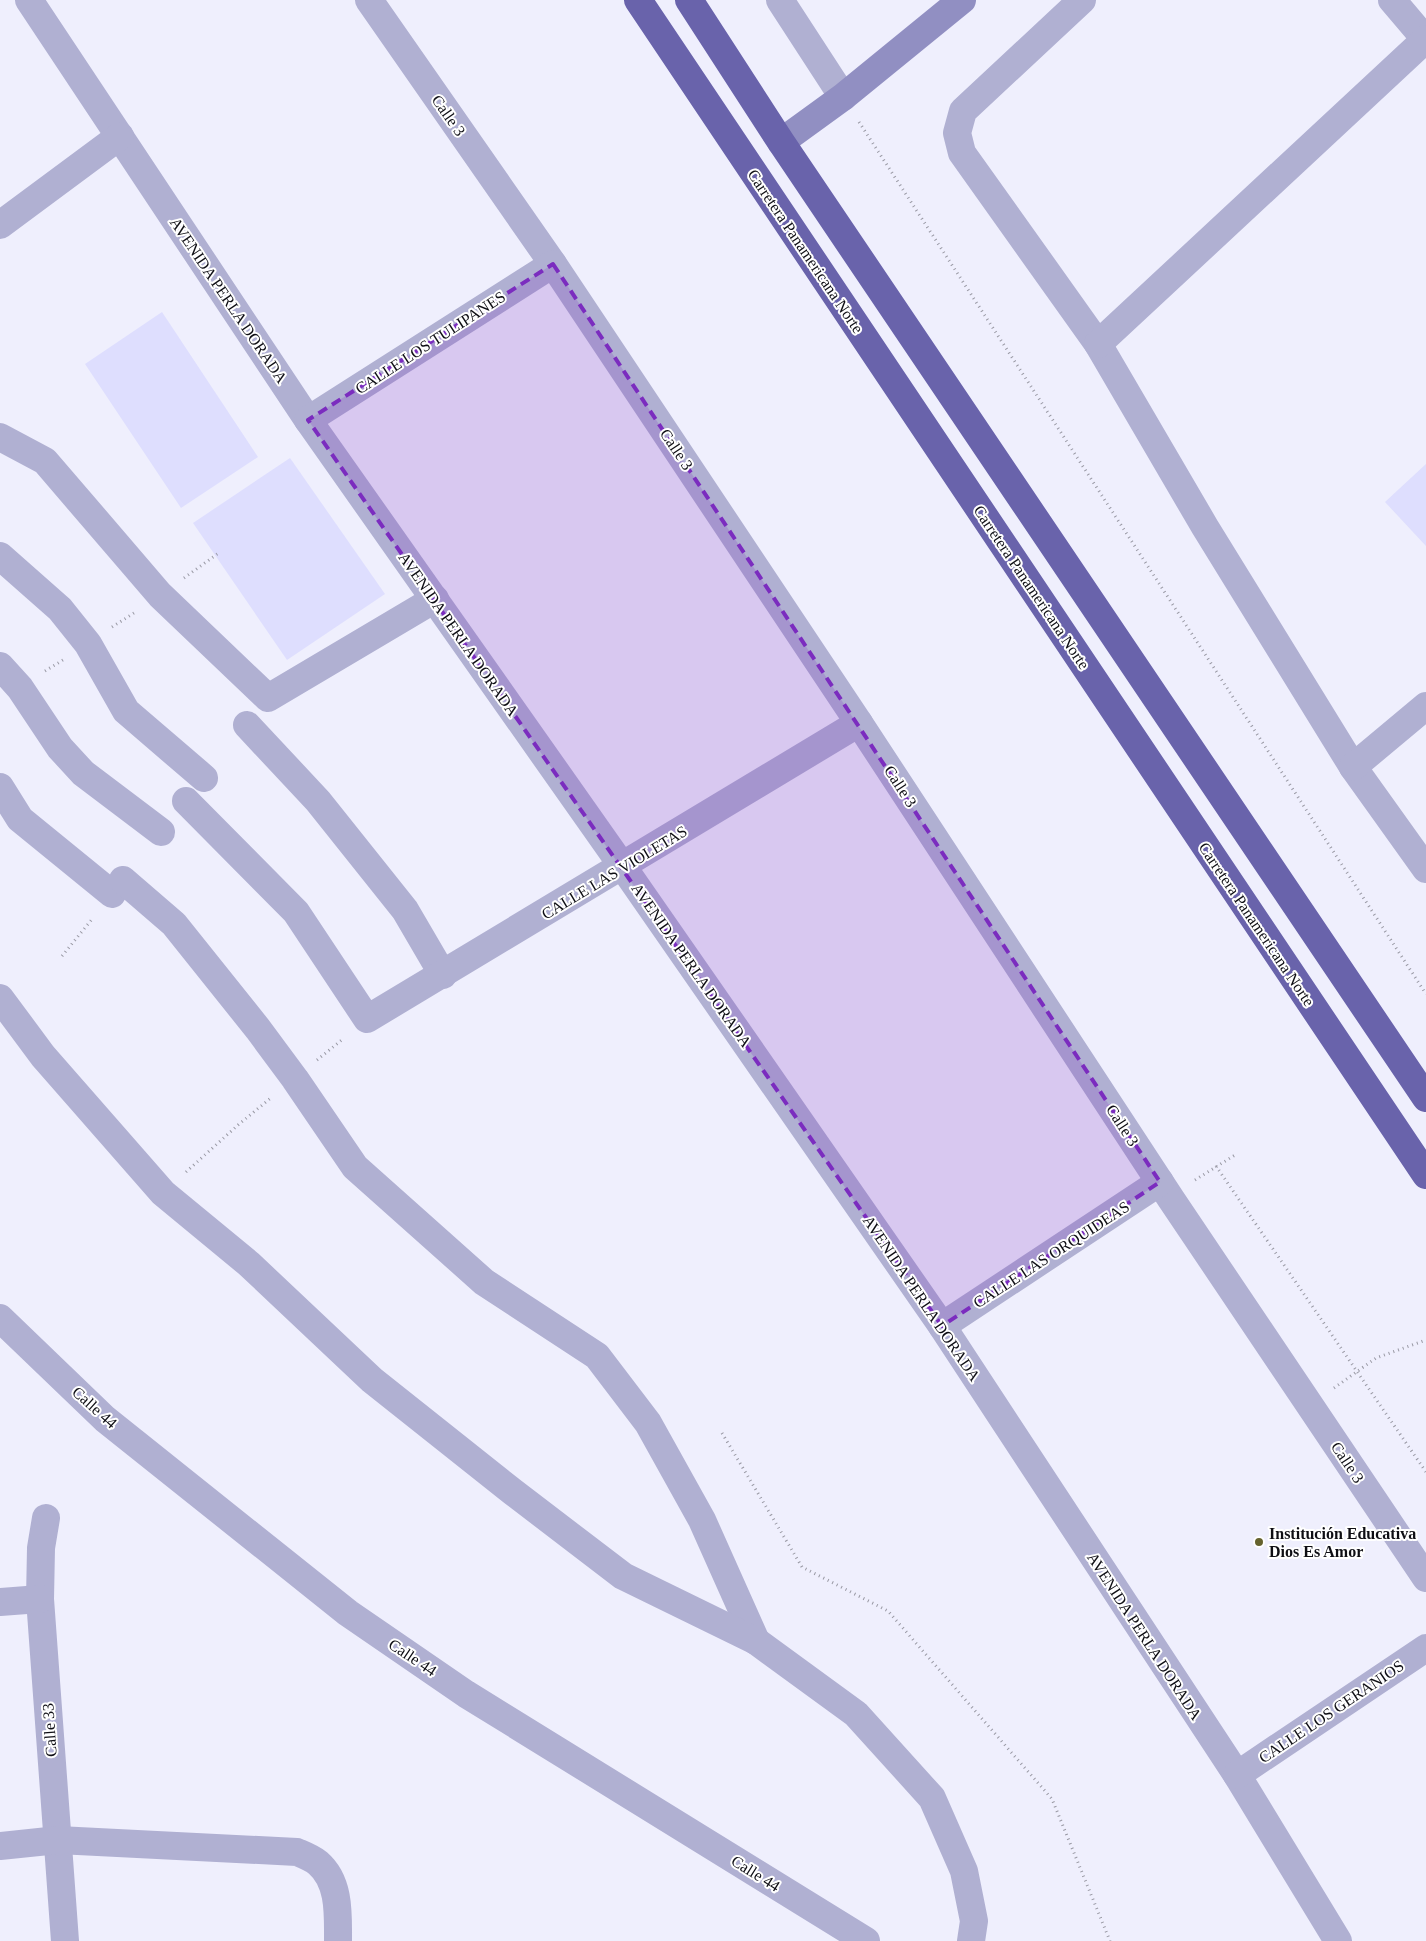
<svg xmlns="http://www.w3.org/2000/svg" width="1426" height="1941" font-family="'Times New Roman',serif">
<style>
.green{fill:#dedefe}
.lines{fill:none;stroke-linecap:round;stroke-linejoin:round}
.path{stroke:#9999a4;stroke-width:3;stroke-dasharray:1 4;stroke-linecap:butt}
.street{stroke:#b0b0d2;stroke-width:28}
.secondary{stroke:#918fc2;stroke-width:28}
.highway{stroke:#6963ab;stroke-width:28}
.marked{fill:#7b2cbf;fill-opacity:0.2;stroke:#7b2cbf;stroke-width:4;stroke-dasharray:10 6;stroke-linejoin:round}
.poi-dot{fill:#65622e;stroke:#fff;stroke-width:2}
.labels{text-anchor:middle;stroke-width:4;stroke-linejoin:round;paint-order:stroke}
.street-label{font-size:16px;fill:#0e0e14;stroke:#fff}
.poi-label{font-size:16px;font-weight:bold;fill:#0e0e14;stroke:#fff;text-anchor:start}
</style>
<rect width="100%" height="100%" fill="#efeffd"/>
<g class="green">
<polygon points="162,312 258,457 181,508 85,364"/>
<polygon points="290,458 385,594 287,660 193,523"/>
<polygon points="1426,464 1426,546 1385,502"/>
</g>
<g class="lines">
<g class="path">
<polyline points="859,122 1426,994"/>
<polyline points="184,578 220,552"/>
<polyline points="112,627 134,613"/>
<polyline points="45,671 63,660"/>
<polyline points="62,956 93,918"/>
<polyline points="317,1060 343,1039"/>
<polyline points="1216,1166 1426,1472"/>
<polyline points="186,1172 238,1125 272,1097"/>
<polyline points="1195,1180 1235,1155"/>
<polyline points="1334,1388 1376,1358 1426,1340"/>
<polyline points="722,1433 802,1567 888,1611 1052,1799 1110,1941"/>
</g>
<g class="street">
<polyline points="29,0 308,420 623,867 942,1326 1237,1775 1338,1941"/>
<polyline points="369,0 553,264 859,723 1171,1199 1426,1578"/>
<polyline points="780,0 843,97"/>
<polyline points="1082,0 963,111 957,133 962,153 1098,344 1205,527 1353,767 1426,869"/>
<polyline points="1392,0 1426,40"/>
<polyline points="0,225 120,136"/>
<polyline points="1098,344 1426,39"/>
<polyline points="308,420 553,264"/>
<polyline points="0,437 45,461 160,595 268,698 435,599"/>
<polyline points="0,556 60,609 88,644 126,711 204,778"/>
<polyline points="0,666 20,688 60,748 83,773 161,832"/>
<polyline points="247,725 318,801 405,910 443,975"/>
<polyline points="1353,767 1426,706"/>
<polyline points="0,787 20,819 112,894"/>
<polyline points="186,801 296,912 367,1019 859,723"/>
<polyline points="123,880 174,924 258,1029 295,1079 355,1167 484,1282 597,1356 648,1423 702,1520 756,1641"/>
<polyline points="0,998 43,1056 163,1193 249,1264 372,1380 513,1492 623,1576 756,1641 856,1714 932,1798 964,1871 974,1921 971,1941"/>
<polyline points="0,1318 105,1419 348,1613 466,1694 866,1941"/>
<polyline points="942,1326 1160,1182"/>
<polyline points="46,1518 41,1548 40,1599 65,1941"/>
<polyline points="0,1602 40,1599"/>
<polyline points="1237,1775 1426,1648"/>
<path d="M0 1846 58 1840 297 1852C304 1855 312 1858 318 1863 340 1882 338 1914 338 1941"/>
</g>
<polyline class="secondary" points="781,142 843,97 962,0"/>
<g class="highway">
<polyline points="638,0 1426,1175"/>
<polyline points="689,0 781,142 1426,1098"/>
</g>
</g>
<path class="marked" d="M553 264 1160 1182 942 1326 308 420Z"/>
<circle class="poi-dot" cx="1259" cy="1542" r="5"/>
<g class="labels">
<g class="street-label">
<text transform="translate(449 115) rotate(55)" y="6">Calle 3</text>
<text transform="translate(806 251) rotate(56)" y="6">Carretera Panamericana Norte</text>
<text transform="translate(229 300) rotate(56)" y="6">AVENIDA PERLA DORADA</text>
<text transform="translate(430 342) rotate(-33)" y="6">CALLE LOS TULIPANES</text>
<text transform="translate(677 449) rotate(56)" y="6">Calle 3</text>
<text transform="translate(1032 587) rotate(56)" y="6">Carretera Panamericana Norte</text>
<text transform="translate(459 634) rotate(55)" y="6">AVENIDA PERLA DORADA</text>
<text transform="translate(901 786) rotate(57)" y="6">Calle 3</text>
<text transform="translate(614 872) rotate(-31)" y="6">CALLE LAS VIOLETAS</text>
<text transform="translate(1257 924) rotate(56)" y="6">Carretera Panamericana Norte</text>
<text transform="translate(692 965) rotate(55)" y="6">AVENIDA PERLA DORADA</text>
<text transform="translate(1123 1125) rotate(57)" y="6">Calle 3</text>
<text transform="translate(1051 1254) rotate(-33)" y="6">CALLE LAS ORQUIDEAS</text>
<text transform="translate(922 1298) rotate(56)" y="6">AVENIDA PERLA DORADA</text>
<text transform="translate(95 1407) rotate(42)" y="6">Calle 44</text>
<text transform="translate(1348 1462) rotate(56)" y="6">Calle 3</text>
<text transform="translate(1145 1636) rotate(57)" y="6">AVENIDA PERLA DORADA</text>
<text transform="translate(413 1657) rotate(34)" y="6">Calle 44</text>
<text transform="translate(1331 1711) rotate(-34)" y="6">CALLE LOS GERANIOS</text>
<text transform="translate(49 1730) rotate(-94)" y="6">Calle 33</text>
<text transform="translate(756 1873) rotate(32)" y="6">Calle 44</text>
</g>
<g class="poi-label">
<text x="1269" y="1539">Institución Educativa<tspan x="1269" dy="18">Dios Es Amor</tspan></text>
</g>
</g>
</svg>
